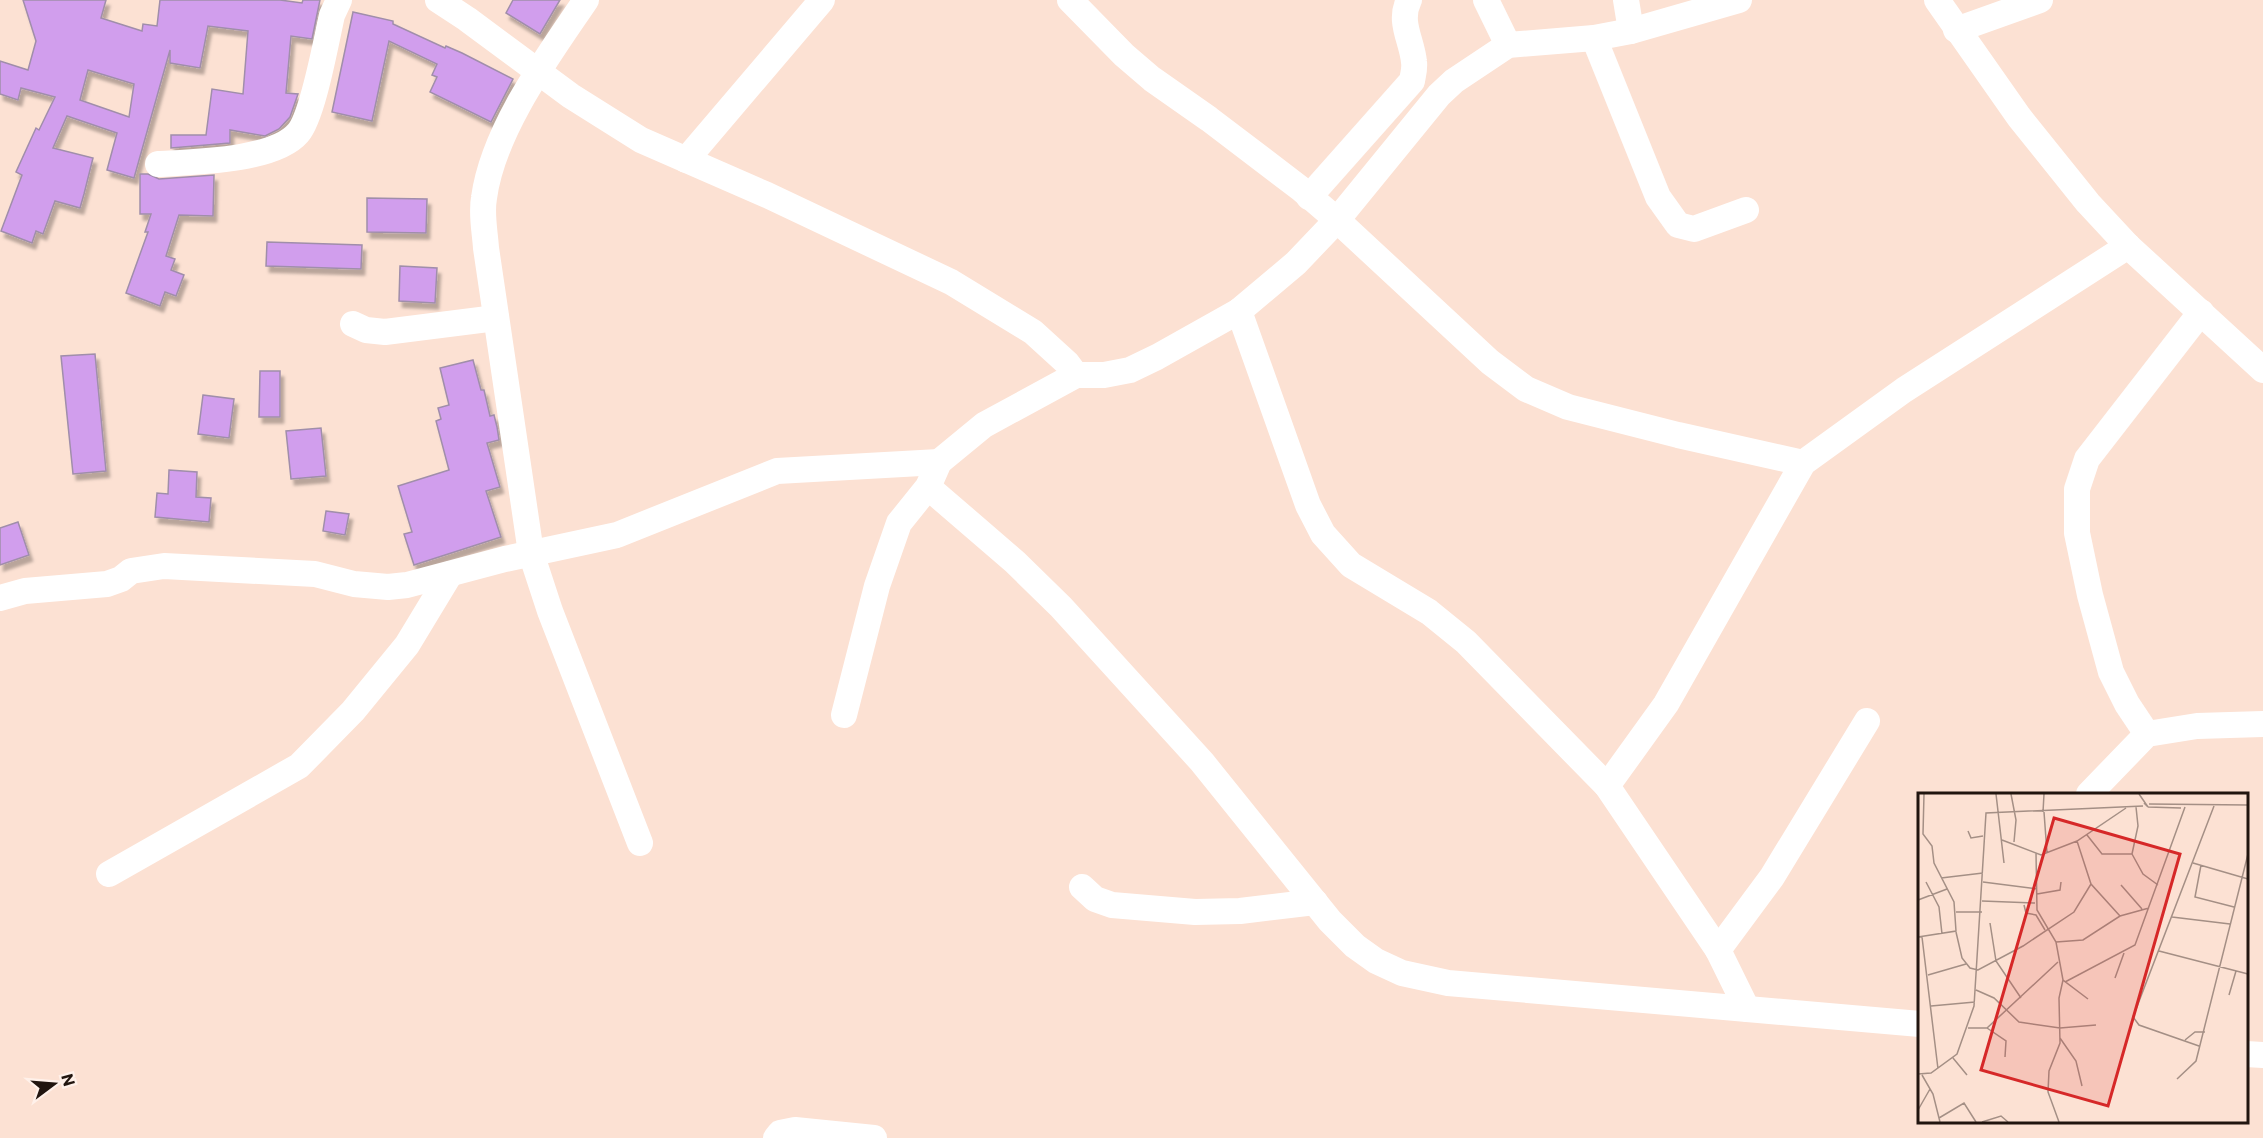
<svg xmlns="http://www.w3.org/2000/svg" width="2263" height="1138" font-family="Commissioner,sans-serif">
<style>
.building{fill:#d19eed;stroke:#a08eaa;stroke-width:1.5;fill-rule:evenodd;filter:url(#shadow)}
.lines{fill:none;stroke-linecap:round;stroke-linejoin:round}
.minor{stroke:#fff;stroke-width:26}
.inset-road{fill:none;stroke:#a48f85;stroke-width:1.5}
.view{fill:#d62828;fill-opacity:0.15;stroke:#d62828;stroke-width:3}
.inset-edge{fill:none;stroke:#21150f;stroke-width:3}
</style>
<defs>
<filter id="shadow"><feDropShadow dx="3.5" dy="6" stdDeviation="1.5" flood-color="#0004"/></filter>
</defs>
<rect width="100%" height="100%" fill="#fce1d3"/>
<g class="building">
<path d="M23 0H106L101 18 142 31 143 24 157 26 160 0H280L302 3 303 0H320L312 39 291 36 286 93 298 94 290 117 279 129 265 136 230 130V143L171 148V135H206L212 89 243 94 248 31 208 26 200 68 170 63V50L134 178 107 170 117 133 67 116 53 148 93 158 84 194 80 208 55 201 43 234 36 231 32 243 1 231 22 175 16 172 36 128 39 130 55 97 21 88 18 100 0 94V61L28 70 36 41ZM88 70 134 84 129 117 80 100Z"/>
<polygon points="513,0 560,0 540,34 506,13"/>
<polygon points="353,12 393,21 393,24 445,48 446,46 462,53 513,79 491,122 430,92 437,77 432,75 437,64 389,41 372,121 332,112"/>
<polygon points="140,174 148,174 159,179 214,175 213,216 179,215 166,256 175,259 171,270 184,275 176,296 165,292 160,306 126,293 148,232 145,232 151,214 140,214"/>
<polygon points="367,198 427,199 426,233 367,232"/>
<polygon points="267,242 362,245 361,269 266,266"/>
<polygon points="400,266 437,268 435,303 399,301"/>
<polygon points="95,354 106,471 73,474 61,356"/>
<polygon points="473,360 481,390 484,390 490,416 494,415 497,427 499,440 487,443 500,487 486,491 501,537 414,565 404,534 412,532 398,486 449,470 436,421 441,419 438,408 449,405 440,368"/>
<polygon points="260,371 280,371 280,417 259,417"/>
<polygon points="203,395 234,399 229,438 198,434"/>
<polygon points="321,428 326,476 291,479 286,431"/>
<polygon points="169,470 197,472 196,497 211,498 209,522 155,517 157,493 168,494"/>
<polygon points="326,511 349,514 345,535 323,531"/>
<polygon points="18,522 29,555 0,565 0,528"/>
</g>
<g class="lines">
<g class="minor">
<polyline points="438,0 467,19 571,96 641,140 767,195 951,282 1033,332 1067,363 1076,375"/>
<path d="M586 0C548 56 493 130 484 198 481 214 485 232 486 248L531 553 550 611 640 843"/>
<polyline points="1070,0 1124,55 1152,79 1209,119 1301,189 1337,220 1490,362 1526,389 1568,407 1678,435 1803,463"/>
<polyline points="1486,0 1508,45"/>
<polyline points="1626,0 1631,31"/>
<polyline points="1937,0 2019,117 2088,203 2128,246 2263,370"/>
<polyline points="1956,30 2040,0"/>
<polyline points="1594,38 1658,197 1678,225 1694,229 1746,210"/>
<polyline points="686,160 822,0"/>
<path d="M158 164C193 162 274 161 298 133 313 116 326 41 332 15L339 0"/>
<path d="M1309 197 1412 81C1413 75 1415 68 1414 62 1412 40 1398 22 1409 0"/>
<polyline points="1239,311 1308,505 1323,534 1351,565 1429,612 1466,642 1607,786 1718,950 1747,1009"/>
<polyline points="353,324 366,330 385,332 496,318"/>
<polyline points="928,487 1015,562 1061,607 1202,762 1330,921 1355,946 1376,961 1402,973 1448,983 1920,1024"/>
<polyline points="0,598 25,591 107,584 121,579 131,571 164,566 315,574 354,584 388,587 407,585 505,559 617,535 777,471 939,462"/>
<polyline points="844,715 877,586 899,523 928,487 939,462 984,425 1076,375 1104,375 1130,370 1157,357 1239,311 1296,263 1337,220 1439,95 1454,81 1508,45 1594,38 1631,31 1739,0"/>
<polyline points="2147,734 2127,704 2111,672 2090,595 2077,533 2077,489 2087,459 2201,312"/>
<polyline points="1607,786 1666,704 1803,463 1904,390 2128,246"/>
<polyline points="2089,794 2147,734 2197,726 2263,724"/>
<polyline points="109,874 299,766 353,711 407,645 450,574"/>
<polyline points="1082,887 1095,899 1112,905 1195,912 1240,911 1315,902"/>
<polyline points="1718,950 1772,877 1867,721"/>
<polyline points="2246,1054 2263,1055"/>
<polyline points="776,1138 780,1133 795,1130 874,1138"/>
</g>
</g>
<g transform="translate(1918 793)">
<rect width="330" height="330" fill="#fce1d3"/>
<path class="inset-road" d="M78 1 86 70M93 1 98 27 96 49M221 1 230 14 226 10M231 11 330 12M218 14 220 33 214 61 225 81 240 92M230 14 263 15M125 19 126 1M126 19 129 60M50 38 53 45 65 43M169 42 184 61H214M84 47 123 62 159 48 208 15M159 48 173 91 202 123M118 60 119 117 138 149 145 187 170 206M275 70 330 86M283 72 277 104 316 114M23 85 65 80M8 89 21 114 24 141M65 89 119 96M203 92 224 116M119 101 142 97 143 89M0 107 29 96M64 108 117 110M106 112 108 120 118 122 127 137M38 119H64M254 124 312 131M72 130 78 168 103 205M38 139 44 165 52 175 60 177 105 153 156 119 173 91M0 144 38 138 36 109 16 70 14 53 5 41 6 1M4 144 20 276M138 149 165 147 202 123 231 115M241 158 330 181M10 182 48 171M197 185 206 160M147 189 217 152 267 14M58 197 76 205 101 229 142 235 178 232M311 202 318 178M13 213 57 209M50 235H69L140 169M69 235 88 248 87 264M142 245 158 268 164 293M267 247 277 239H287M281 253 221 232 215 224 296 13M35 265 49 282M0 281 13 280 39 261 56 213 68 20 225 13M4 282 15 301 22 329M259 286 278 268 330 61M0 317 12 296M21 325 46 310 58 329M64 329 83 323 90 329M141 329 130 299 131 278 142 250 141 205 145 187"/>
<path class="view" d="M136 25 262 61 190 313 63 277Z"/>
<rect width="330" height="330" class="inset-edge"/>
</g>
<g transform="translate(54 1084) rotate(74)" stroke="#fff1ea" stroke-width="4.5" paint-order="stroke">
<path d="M0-4.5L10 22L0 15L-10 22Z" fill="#21150f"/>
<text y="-9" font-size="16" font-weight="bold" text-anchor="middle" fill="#21150f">N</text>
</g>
</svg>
